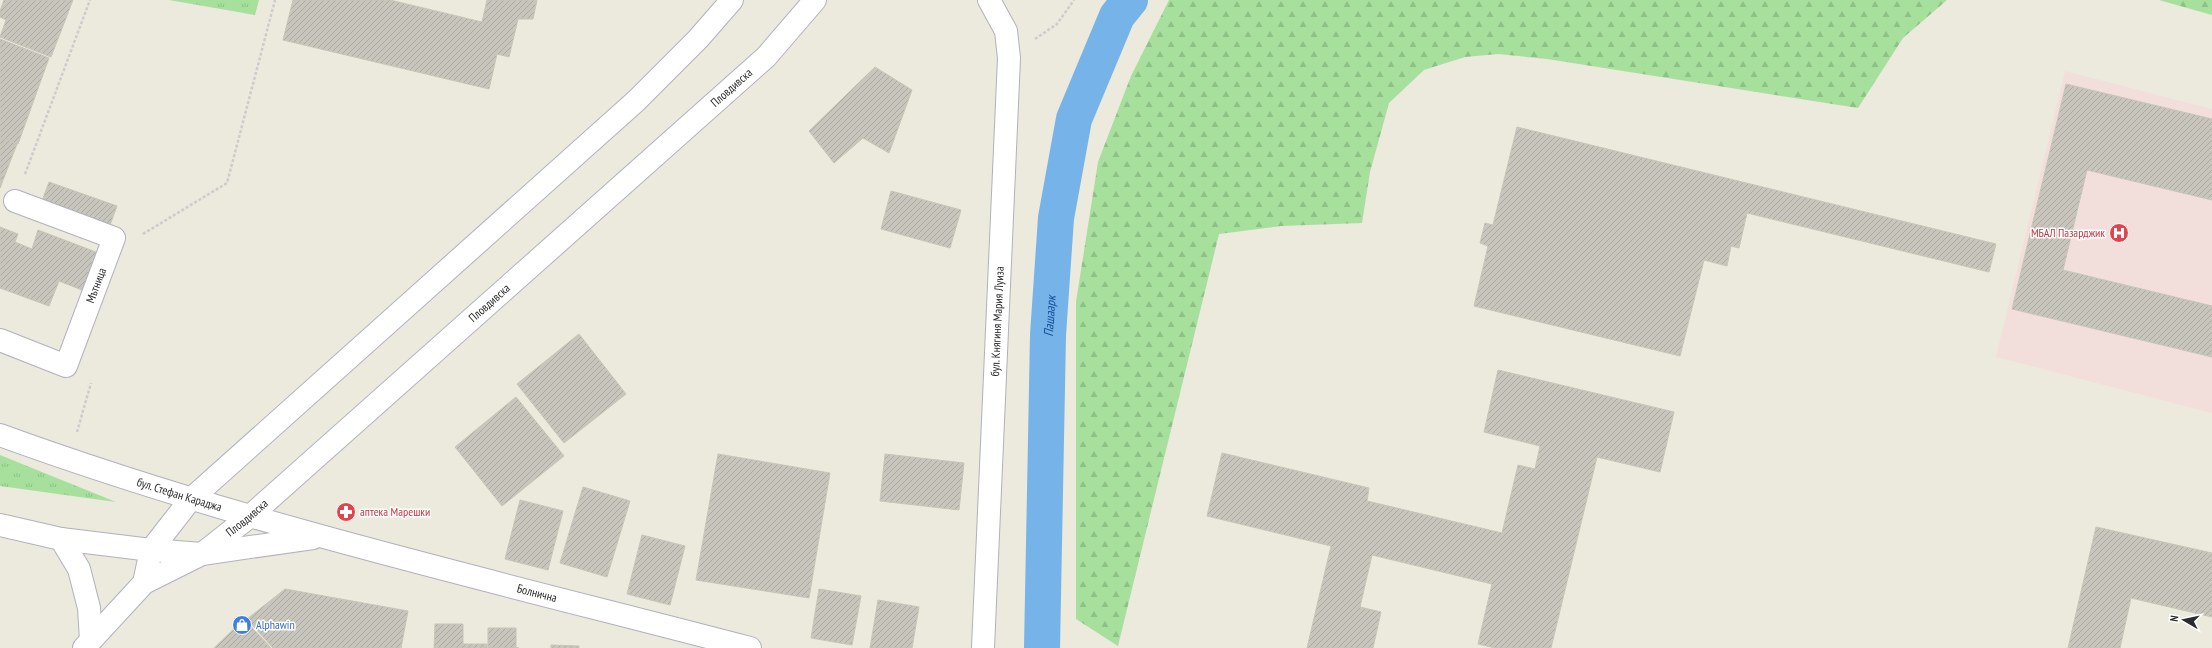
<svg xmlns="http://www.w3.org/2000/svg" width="2212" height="648" font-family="'PT Sans Narrow',sans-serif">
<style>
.medical{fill:#f2dfdb}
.grass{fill:url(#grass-tufts)}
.forest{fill:url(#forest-firs)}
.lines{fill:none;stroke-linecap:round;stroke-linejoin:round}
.canal{stroke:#75b3e9;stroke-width:36}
.building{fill:url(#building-hatch);stroke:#c7c5b7}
.minor-casing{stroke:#b1b1be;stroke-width:24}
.path{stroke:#ccc;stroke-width:2.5;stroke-dasharray:3 2;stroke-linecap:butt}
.minor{stroke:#fff;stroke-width:22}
.labels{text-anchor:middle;stroke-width:3;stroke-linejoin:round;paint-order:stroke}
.street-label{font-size:12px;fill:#2b2b2b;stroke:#fff}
.health-label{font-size:12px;fill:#be3a42;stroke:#fff;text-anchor:end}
.shop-label{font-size:12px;fill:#366cbe;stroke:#fff;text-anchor:start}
.water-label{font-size:13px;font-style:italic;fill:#134f96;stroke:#fff}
</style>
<defs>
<pattern id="grass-tufts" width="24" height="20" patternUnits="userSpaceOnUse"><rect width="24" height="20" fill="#a6e09c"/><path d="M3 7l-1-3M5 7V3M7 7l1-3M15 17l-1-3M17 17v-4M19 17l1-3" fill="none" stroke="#8fc087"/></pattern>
<pattern id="forest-firs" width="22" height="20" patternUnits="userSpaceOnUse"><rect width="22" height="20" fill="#a6e09c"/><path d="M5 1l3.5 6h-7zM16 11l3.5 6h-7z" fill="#8fc087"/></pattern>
<pattern id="building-hatch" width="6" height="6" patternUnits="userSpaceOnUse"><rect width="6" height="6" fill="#c8c5bd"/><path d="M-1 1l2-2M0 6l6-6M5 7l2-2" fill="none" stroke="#aca9a3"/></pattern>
</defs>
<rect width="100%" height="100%" fill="#ece9dd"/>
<polygon class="medical" points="2065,71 2212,109 2212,413 1996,357"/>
<g class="grass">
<polygon points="169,0 259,0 255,15"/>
<polygon points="0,455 116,502 0,486"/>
</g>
<g class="forest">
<polygon points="1169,0 1947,0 1903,38 1858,108 1547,59 1498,54 1465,57 1424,70 1389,103 1370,172 1362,223 1281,226 1219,234 1118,646 1076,619 1076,302 1098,162 1131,76"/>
<polygon points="2159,0 2212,0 2212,15"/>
</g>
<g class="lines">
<path class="canal" id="s1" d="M1042 648 1048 335 1056 218 1074 119 1117 16 1130 0"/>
</g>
<g class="building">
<polygon points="4,0 73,0 51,57 0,37 6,20 0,17 0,11"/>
<polygon points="293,0 390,0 482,22 487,0 537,0 533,19 518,19 509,57 497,54 489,89 283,40"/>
<polygon points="0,39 49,58 18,144 0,137"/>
<polygon points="875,67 912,90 889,153 863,138 834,163 809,131"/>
<polygon points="2066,84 2212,119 2212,200 2087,170 2063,270 2212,306 2212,357 2012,309"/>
<polygon points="1517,127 1996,244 1989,272 1747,213 1739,248 1731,246 1727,266 1704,260 1680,356 1474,306 1488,246 1480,243 1485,223 1493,225"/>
<polygon points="0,137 17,144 0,188"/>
<polygon points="49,182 117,206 110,225 42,201"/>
<polygon points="891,191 961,210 950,248 881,229"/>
<polygon points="0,227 18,234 15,242 32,249 38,230 96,252 82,290 59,281 49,306 0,288"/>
<polygon points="579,334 626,394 564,443 517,384"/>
<polygon points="1498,370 1674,412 1660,472 1597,457 1551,648 1495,648 1478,644 1492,584 1372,555 1360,607 1381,612 1373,648 1307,648 1331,546 1207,516 1222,453 1369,488 1367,501 1502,533 1518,465 1535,469 1540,446 1484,432"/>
<polygon points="516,397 564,456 502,506 455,447"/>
<polygon points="718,454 830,473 809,598 696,580"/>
<polygon points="885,454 964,463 959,510 880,501"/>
<polygon points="583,487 630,501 607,577 560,563"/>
<polygon points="520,500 563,511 548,570 505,559"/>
<polygon points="2096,527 2212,553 2212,617 2131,598 2120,648 2068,648"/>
<polygon points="642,535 685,546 670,605 627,594"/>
<polygon points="285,589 408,611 401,648 273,648 247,619"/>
<polygon points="819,589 861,596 852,645 811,638"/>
<polygon points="878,600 919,607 912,648 870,648"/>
<polygon points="244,619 271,648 214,648"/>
<polygon points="435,624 463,624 463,644 487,644 487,648 434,648"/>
<polygon points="488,628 516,628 516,648 519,648 488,648"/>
<polygon points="551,645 579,646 579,648 551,648"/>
</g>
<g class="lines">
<defs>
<g id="minor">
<path id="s2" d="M0 340 66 366 114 238 15 201"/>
<path id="s3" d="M0 435C244 524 498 582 750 648"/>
<polyline points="0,525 61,539 151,550 202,554 313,538"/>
<polyline points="61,539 79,569 89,608 91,640"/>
<polyline points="144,583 151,550 190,500 636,101 698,39 732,0"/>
<path id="s4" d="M84 648 144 583 202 554 249 517 766 57 815 0"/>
<path id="s5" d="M983 648 1009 58 1006 31 989 0"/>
</g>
</defs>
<use href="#minor" class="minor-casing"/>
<g class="path">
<polyline points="1035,39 1057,24 1074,0"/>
<polyline points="25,174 90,0"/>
<polyline points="143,234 227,183 275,0"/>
<polyline points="77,432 91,383"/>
</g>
<use href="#minor" class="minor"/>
</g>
<defs>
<symbol id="hospital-disc" viewBox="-11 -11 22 22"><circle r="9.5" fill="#e0444e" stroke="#fff"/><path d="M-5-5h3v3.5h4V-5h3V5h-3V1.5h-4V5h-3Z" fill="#fff"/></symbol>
<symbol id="pharmacy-disc" viewBox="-11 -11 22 22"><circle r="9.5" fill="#e0444e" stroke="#fff"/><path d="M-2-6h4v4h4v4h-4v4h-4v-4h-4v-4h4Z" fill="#fff"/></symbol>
<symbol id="shop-disc" viewBox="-11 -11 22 22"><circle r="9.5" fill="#3f7fe0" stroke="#fff"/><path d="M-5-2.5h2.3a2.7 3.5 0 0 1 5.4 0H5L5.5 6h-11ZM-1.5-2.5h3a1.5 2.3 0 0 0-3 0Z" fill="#fff"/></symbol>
</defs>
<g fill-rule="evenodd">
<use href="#hospital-disc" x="2108" y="222" width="22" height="22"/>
<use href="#pharmacy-disc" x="335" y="501" width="22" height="22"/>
<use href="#shop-disc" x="231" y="614" width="22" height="22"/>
</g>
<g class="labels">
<g class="street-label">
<text dy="4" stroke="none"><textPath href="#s4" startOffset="859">Пловдивска</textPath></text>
<text dy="4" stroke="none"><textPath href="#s2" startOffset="157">Мътница</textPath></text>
<text dy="4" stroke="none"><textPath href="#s4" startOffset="535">Пловдивска</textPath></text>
<text dy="4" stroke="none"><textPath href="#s5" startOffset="327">бул. Княгиня Мария Луиза</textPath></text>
<text dy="4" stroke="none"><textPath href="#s3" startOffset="189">бул. Стефан Караджа</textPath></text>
<text dy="4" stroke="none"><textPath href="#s4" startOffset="211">Пловдивска</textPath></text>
<text dy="4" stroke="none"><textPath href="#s3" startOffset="560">Болнична</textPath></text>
</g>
<g class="health-label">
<text x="2105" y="237">МБАЛ Пазарджик</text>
<text x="360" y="516" text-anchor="start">аптека Марешки</text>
</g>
<g class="shop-label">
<text x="256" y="629">Alphawin</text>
</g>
<g class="water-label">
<text dy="5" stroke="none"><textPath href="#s1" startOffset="332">Пашаарк</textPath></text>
</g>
</g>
<g transform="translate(2184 620) rotate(279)" stroke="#ffffff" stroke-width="3" paint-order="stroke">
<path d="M0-3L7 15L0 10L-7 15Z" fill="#2b2b2b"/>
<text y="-6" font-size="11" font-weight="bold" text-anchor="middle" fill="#2b2b2b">N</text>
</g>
</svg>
